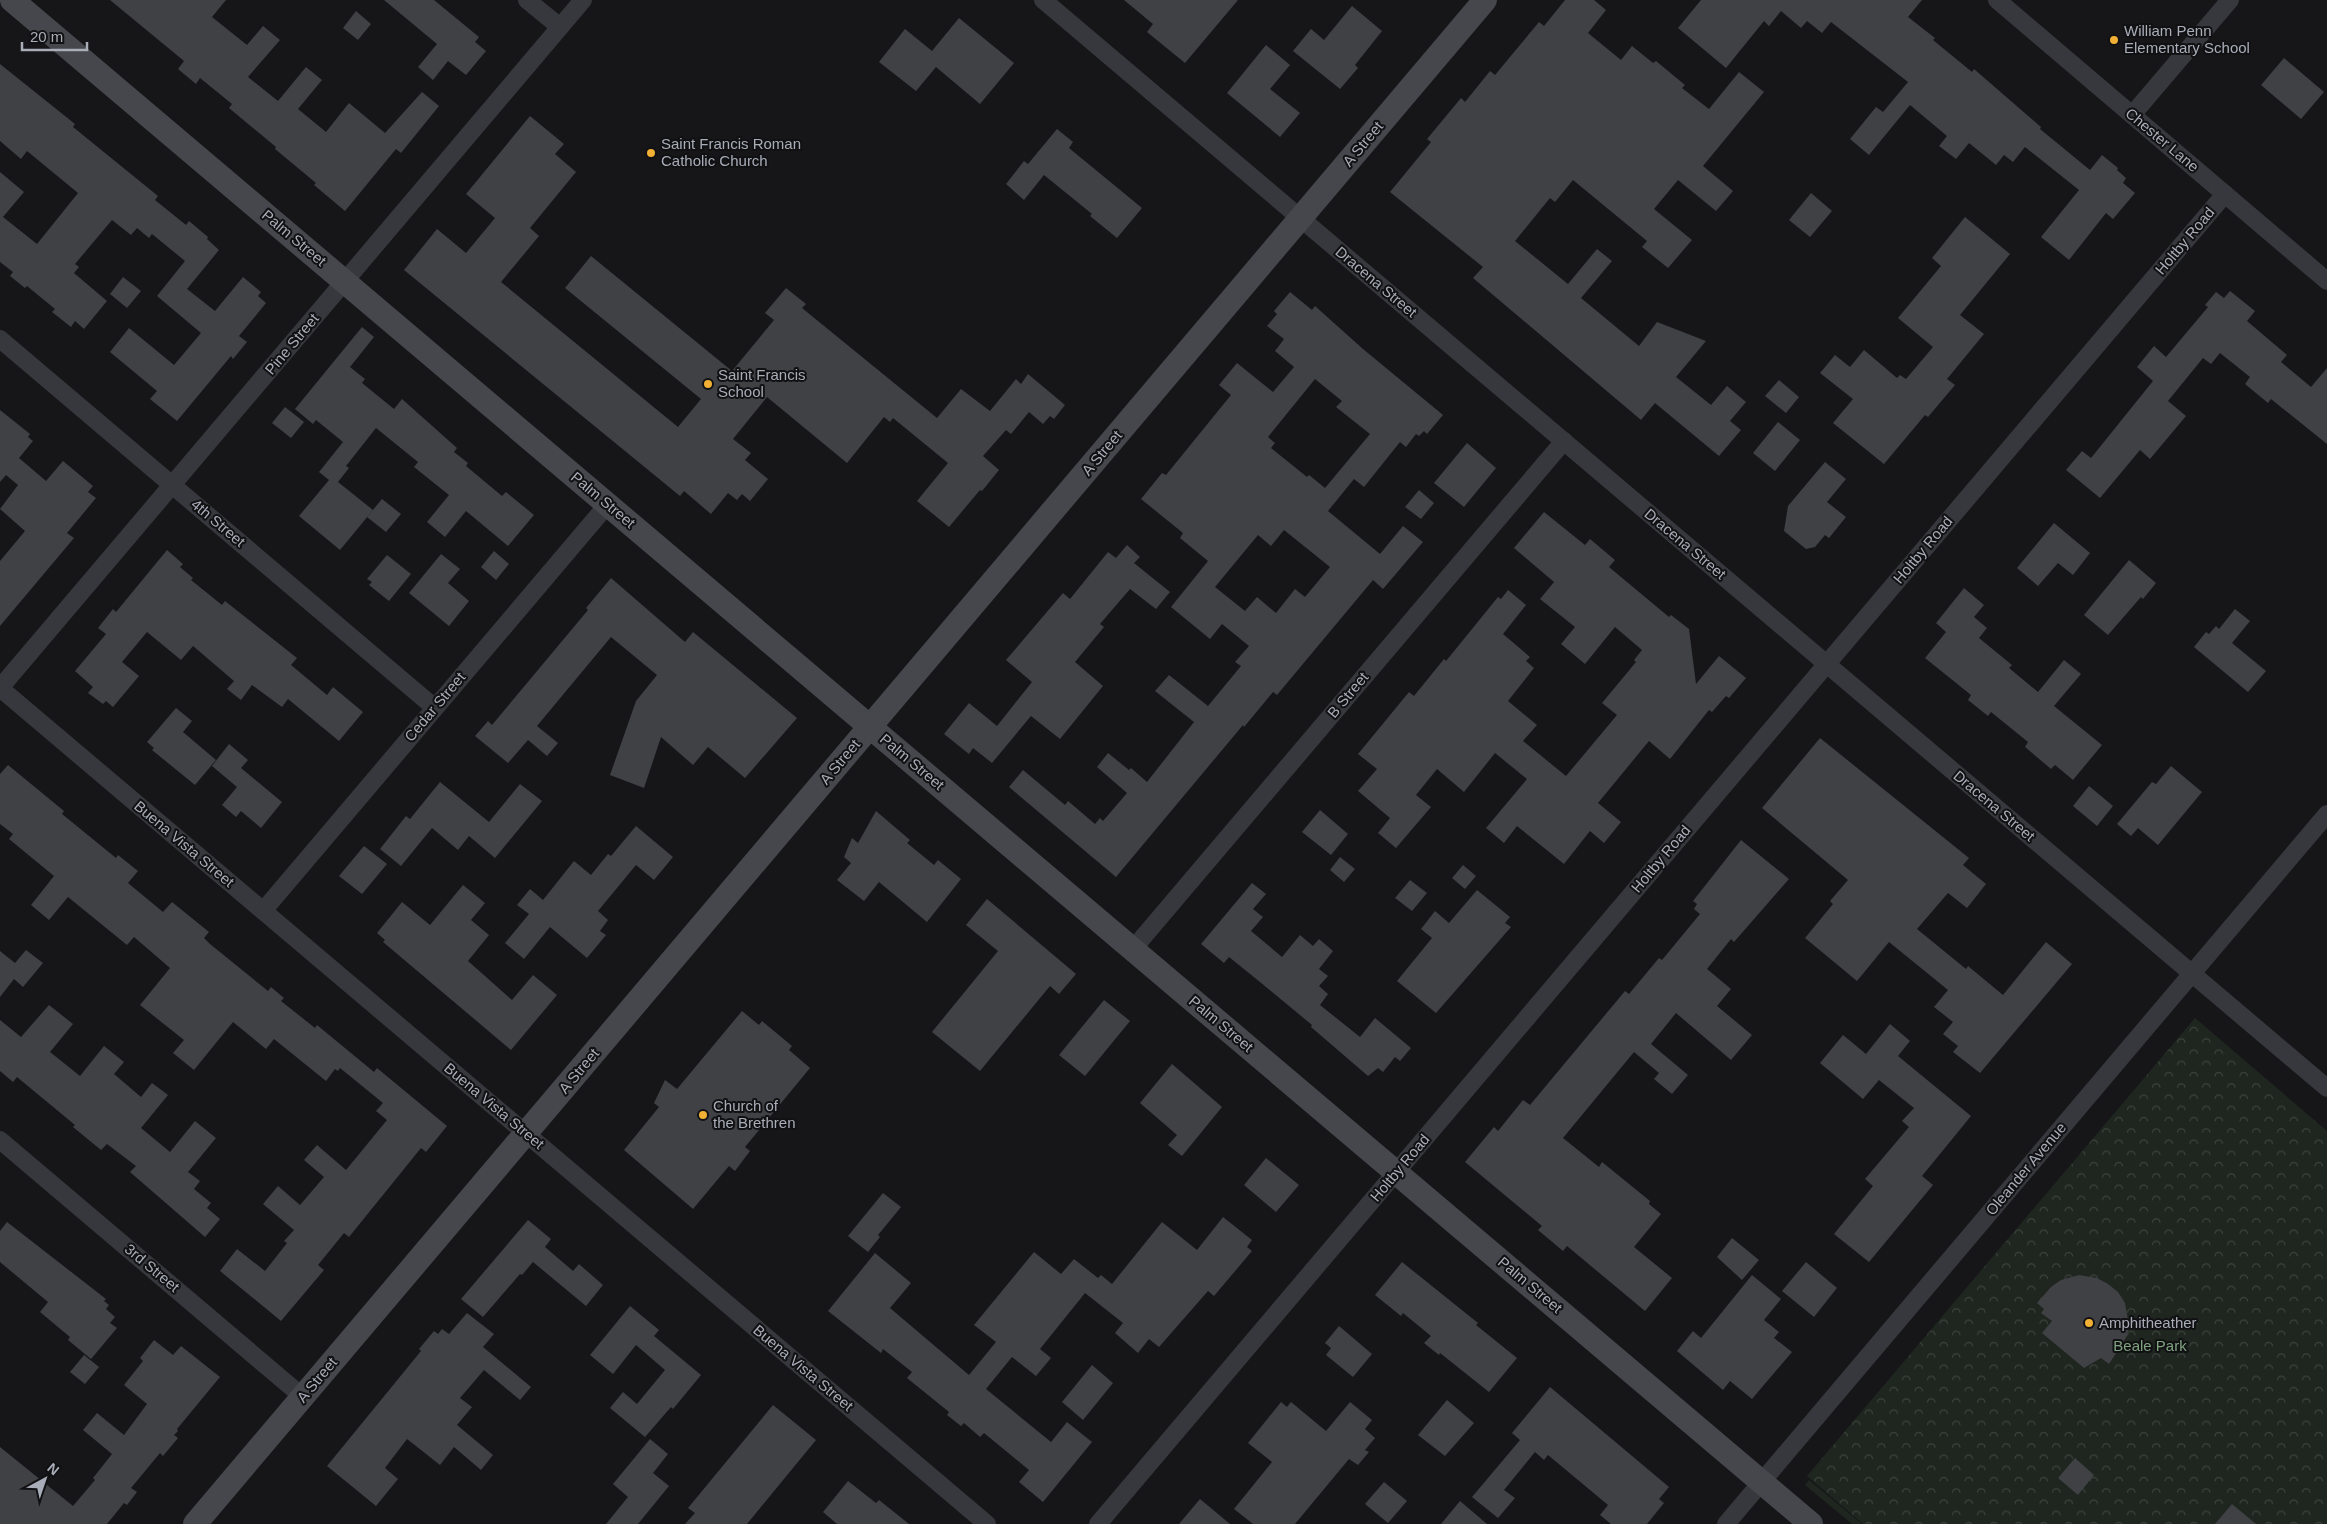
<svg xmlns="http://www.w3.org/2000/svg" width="2327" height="1524" font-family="Helvetica,sans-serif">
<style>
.grass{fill:#1e261f}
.forest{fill:url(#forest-crowns)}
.building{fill:#404145;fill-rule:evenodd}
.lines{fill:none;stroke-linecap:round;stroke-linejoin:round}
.street{stroke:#37383d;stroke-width:18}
.secondary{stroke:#45474d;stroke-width:24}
.poi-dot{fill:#f2b134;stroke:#111113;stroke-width:2}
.labels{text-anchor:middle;stroke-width:4;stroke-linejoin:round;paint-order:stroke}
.poi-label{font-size:15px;fill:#a8adb8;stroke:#111113;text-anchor:start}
.street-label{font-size:15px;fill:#a8adb8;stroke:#111113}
.park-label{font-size:15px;fill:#7fa381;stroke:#111113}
</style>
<defs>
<pattern id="forest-crowns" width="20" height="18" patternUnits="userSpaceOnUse" patternTransform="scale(1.25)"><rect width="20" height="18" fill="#1e261f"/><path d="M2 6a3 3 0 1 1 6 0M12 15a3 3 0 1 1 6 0" fill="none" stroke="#3c433d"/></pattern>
</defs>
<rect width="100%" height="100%" fill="#161618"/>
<polygon class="grass" points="1809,1480 1862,1524 1852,1524 1805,1485"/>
<polygon class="forest" points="2195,1018 2327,1131 2327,1524 1863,1524 1807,1476"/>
<g class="building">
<polygon points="110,0 226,0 212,17 247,45 263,26 280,40 248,77 278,101 306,67 322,80 298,109 326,132 349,103 385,133 422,92 439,106 401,153 396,149 345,211 314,185 316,183 275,149 276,147 229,108 232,104 200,78 196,84 178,69 184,61"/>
<polygon points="384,0 434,0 479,37 475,42 486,51 466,75 448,61 433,80 418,67 437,44"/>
<polygon points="1124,0 1238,0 1185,63 1147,32 1153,24"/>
<polygon points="1565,0 1594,0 1606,10 1588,33 1621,60 1632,46 1653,63 1656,61 1685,85 1682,88 1709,109 1739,72 1764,92 1703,166 1733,191 1716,211 1678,180 1654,209 1692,240 1668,268 1642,247 1647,241 1573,180 1555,202 1550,198 1515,241 1568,284 1597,249 1612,261 1581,298 1639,346 1657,322 1706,341 1676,377 1711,405 1727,386 1746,402 1730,421 1741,430 1719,456 1655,403 1641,420 1473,278 1483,267 1390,192 1431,142 1427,139 1461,98 1465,102 1490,71 1495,75 1539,22 1544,26"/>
<polygon points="1701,0 1922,0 1908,17 1935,38 1933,40 1972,72 1974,69 2041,127 2040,129 2090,170 2102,155 2118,168 2117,170 2126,178 2123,183 2135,193 2113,219 2106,213 2069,260 2041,237 2079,190 2025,147 2013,162 2004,155 1996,165 1969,143 1956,159 1939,146 1947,136 1910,105 1869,155 1850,139 1876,107 1883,112 1908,82 1831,22 1822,33 1807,21 1801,28 1781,11 1769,26 1764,21 1726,68 1678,28"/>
<polygon points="1352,6 1382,31 1355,65 1358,68 1340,89 1293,51 1311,29 1324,40"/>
<polygon points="356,11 371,24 358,40 343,28"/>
<polygon points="959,18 1014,63 980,104 936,67 916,91 879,62 905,29 932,51"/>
<polygon points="1266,45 1290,65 1270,89 1300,113 1280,137 1227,93"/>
<polygon points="2284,58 2324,92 2301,119 2261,85"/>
<polygon points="0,64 75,124 73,127 158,196 155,200 186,225 189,221 208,237 207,239 219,250 187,289 215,311 243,277 261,292 258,296 266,303 239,336 247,342 233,359 231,356 177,421 150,399 157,391 110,352 129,328 174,365 201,333 157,296 185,261 152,234 149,238 137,228 131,235 112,220 75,264 79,267 74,273 107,301 84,329 75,321 71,327 52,312 55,309 27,286 25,288 10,276 13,272 0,262 0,172 24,192 3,217 37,244 78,193 27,151 21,159 0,141"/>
<polygon points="530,116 564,144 555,154 576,172 530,228 539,236 501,282 678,427 701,399 565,288 591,256 732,371 774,320 765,313 786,288 806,304 802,308 937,418 961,389 990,411 1016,379 1021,384 1028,374 1065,405 1054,419 1050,416 1043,424 1029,412 1011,434 1006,430 983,456 999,470 982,491 980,490 949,527 917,501 948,463 893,418 890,422 884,417 847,463 767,397 733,439 751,453 745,460 768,479 750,501 742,494 737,500 728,493 711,514 684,491 680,496 404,270 437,229 466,253 495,218 466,194"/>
<polygon points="1057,129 1073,142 1069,148 1142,208 1117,238 1090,216 1092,214 1044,175 1024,200 1006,184 1024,161 1028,164"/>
<polygon points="1811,193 1832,211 1810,237 1789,220"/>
<polygon points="1965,217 2010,254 1960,315 1984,334 1947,379 1955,385 1928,417 1925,415 1884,464 1833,423 1853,399 1820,373 1835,355 1850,367 1864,350 1897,378 1900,375 1906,379 1933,347 1898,318 1941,266 1932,258"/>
<polygon points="123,277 141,291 127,308 110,294"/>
<polygon points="2230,291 2255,311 2247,321 2287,355 2281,362 2311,387 2327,368 2327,444 2271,399 2268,403 2245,384 2250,377 2220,353 2211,364 2203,358 2168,401 2186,416 2150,459 2140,450 2100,498 2066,470 2082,451 2091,458 2153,381 2137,367 2154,346 2166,357 2208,307 2205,305 2216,292 2224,298"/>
<path d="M1290 292 1312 310 1315 306 1363 349 1443 415 1427 434 1424 431 1419 436 1416 434 1406 447 1400 442 1364 487 1354 479 1328 511 1380 554 1403 526 1423 542 1383 589 1373 580 1277 695 1273 692 1244 727 1243 725 1116 877 1009 787 1023 770 1065 805 1068 801 1095 824 1100 818 1103 821 1127 793 1097 767 1108 753 1129 770 1131 768 1147 782 1194 722 1155 691 1169 675 1208 706 1241 666 1235 662 1249 646 1222 624 1210 639 1171 607 1208 561 1180 538 1183 533 1141 499 1162 473 1166 475 1231 395 1219 385 1237 363 1273 392 1294 367 1275 351 1284 339 1267 326 1277 314 1274 311ZM1315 379 1342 401 1336 407 1370 434 1325 488 1309 475 1307 477 1271 448 1275 443 1268 437ZM1284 530 1330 567 1305 597 1295 589 1276 613 1257 597 1245 611 1215 587 1258 535 1271 546Z"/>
<polygon points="362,327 374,337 350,367 365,379 362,383 394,409 402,399 457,448 454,452 468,463 466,466 502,496 506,492 534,515 508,546 466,511 445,537 427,522 449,495 414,467 418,462 376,428 346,466 349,468 338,482 373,510 340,550 299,516 329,480 319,472 343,442 316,420 313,424 295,409"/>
<polygon points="1779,380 1799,397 1786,413 1765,396"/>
<polygon points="285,407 304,422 291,438 272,423"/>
<polygon points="0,410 30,434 28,437 33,441 19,458 46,481 63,461 93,486 88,492 96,498 67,533 74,538 0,626 0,561 25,531 0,509 18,485 6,475 0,482"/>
<polygon points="1778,422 1800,440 1775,471 1753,453"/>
<polygon points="1467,443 1496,468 1464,507 1434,483"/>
<polygon points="1825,462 1846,479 1827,502 1846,517 1829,538 1825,535 1815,547 1806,549 1784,531 1788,506"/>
<polygon points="1419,490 1434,503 1421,519 1405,507"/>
<polygon points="382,499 401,514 386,532 367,517"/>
<polygon points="1544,512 1585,545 1590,539 1615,560 1609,567 1669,617 1671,615 1689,629 1696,684 1719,656 1746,678 1729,698 1726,696 1712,712 1709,710 1670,759 1649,741 1598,803 1621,822 1604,843 1590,831 1564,864 1517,826 1504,843 1486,828 1527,779 1495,753 1464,792 1437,769 1416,795 1431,807 1396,848 1378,833 1390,818 1358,791 1377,769 1358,754 1409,692 1414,696 1444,659 1446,661 1498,597 1501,599 1508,590 1526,605 1503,634 1530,657 1526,661 1534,668 1508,701 1537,725 1523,741 1566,776 1617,715 1602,703 1636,662 1634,660 1642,650 1615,627 1585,664 1561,644 1575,627 1540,599 1554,582 1514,548"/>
<polygon points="2054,523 2090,553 2073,575 2058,563 2038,586 2017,568"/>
<polygon points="1127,545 1140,557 1134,563 1170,592 1156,609 1130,589 1100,624 1104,627 1075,662 1103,686 1060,739 1031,716 992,763 973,748 969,754 944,734 969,703 997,726 1032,682 1006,660 1063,593 1070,599 1108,552 1116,558"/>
<polygon points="167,550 183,564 180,567 193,578 191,580 222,605 225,601 297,658 291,665 327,695 333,687 363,712 339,741 288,699 282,707 252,685 241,700 227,689 234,681 193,646 181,660 147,632 122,662 139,676 113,707 106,701 103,704 88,693 93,687 75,671 106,634 98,628 113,609 116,612"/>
<polygon points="494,551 509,564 496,580 481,567"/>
<polygon points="441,554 460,569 448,583 469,601 449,626 409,593"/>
<polygon points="387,555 411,574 389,601 369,585 372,582 367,579"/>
<polygon points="2129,560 2156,583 2143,599 2141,597 2108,635 2084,615"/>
<polygon points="611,578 685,642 693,632 797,718 745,778 708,747 693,765 661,737 644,788 610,775 636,701 657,675 611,637 537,726 558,743 547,756 528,740 508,763 475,736 488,721 492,725 588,610 586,608"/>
<polygon points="1964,588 1984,605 1974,617 1987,628 1979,638 2012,665 2009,668 2038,692 2064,660 2081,674 2054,706 2102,745 2073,780 2055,765 2051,769 2025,747 2028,742 1991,712 1988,716 1968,700 1971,695 1925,658 1946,632 1936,623"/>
<polygon points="2235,609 2250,621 2232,643 2266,671 2248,692 2194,647 2206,632 2209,634 2216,626 2219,629"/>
<polygon points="176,708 192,721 183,732 216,760 195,785 152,750 154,748 147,742"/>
<polygon points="1820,738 1969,858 1963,865 1986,884 1967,908 1948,893 1917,929 1966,969 1968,966 2003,995 2046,942 2072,964 1980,1073 1953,1052 1958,1046 1943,1034 1953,1022 1934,1007 1948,990 1889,942 1857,981 1805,938 1833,904 1830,901 1848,880 1762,808"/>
<polygon points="229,744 248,760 241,768 282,802 261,828 241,811 236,817 222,805 237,787 212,766"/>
<polygon points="8,765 64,811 62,814 116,858 118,855 138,871 128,883 163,912 172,902 209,932 204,938 210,944 268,991 271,987 284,998 281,1001 315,1028 317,1025 374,1072 377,1068 447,1126 426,1152 421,1148 349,1237 344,1233 318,1265 324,1270 281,1321 220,1271 237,1249 265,1271 287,1243 284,1241 294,1230 263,1204 278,1186 300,1205 324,1177 304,1160 317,1145 346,1170 387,1120 376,1111 383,1103 340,1068 338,1071 335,1069 326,1081 274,1039 266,1049 233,1022 194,1070 173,1053 184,1040 140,1005 170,968 134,937 127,945 68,897 49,920 31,905 54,876 9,839 13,834 0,824 0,774"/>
<polygon points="2171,766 2202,792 2158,845 2138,828 2131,836 2117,824 2152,782 2156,784"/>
<polygon points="440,782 489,822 520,784 542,801 495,858 469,836 458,850 432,828 401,866 380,849 406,816 410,819"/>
<polygon points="2089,786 2113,806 2097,826 2073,806"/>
<polygon points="1320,810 1348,834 1331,855 1302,832"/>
<polygon points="876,811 910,840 907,843 934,865 938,860 961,879 927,922 879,882 864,901 837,880 851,863 844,857 852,838 858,843"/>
<polygon points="636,826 673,857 654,880 636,865 598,911 608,920 600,931 606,935 587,958 550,927 524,959 505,943 529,914 517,905 530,889 543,900 574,861 591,875 608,854 611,856"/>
<polygon points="1741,840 1789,879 1734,942 1731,939 1707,969 1731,989 1717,1006 1752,1035 1731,1060 1676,1013 1651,1044 1688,1075 1672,1094 1654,1079 1659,1073 1634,1052 1563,1138 1599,1167 1602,1162 1650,1201 1649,1204 1661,1214 1634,1247 1672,1278 1645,1311 1567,1246 1563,1251 1538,1230 1542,1226 1465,1162 1494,1127 1498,1131 1523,1100 1530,1105 1625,991 1629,994 1659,958 1662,960 1700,914 1694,909 1697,904 1693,901"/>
<polygon points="364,846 387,864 362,894 339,876"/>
<polygon points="1340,857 1355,869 1344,882 1330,870"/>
<polygon points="1463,865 1476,876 1465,889 1452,878"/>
<polygon points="1410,880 1427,893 1412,911 1395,898"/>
<polygon points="1252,883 1266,894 1253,909 1263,917 1251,931 1282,957 1300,935 1313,946 1319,939 1333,951 1319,969 1328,976 1319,986 1328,994 1320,1005 1360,1037 1375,1018 1411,1048 1400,1061 1395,1057 1383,1072 1378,1068 1368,1076 1311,1027 1312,1025 1260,982 1229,957 1224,963 1201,944"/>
<polygon points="463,885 485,903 471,920 489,935 468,961 512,1000 533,975 557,995 511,1050 383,942 385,940 377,933 402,902 430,925"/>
<polygon points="1477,890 1510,917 1505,923 1511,927 1436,1013 1397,981 1432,938 1421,929 1435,911 1449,923"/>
<polygon points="987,899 1076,974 1059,994 1050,986 980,1071 932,1032 998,951 966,925"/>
<polygon points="26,950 43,963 23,987 14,979 0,997 0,951 15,963"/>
<polygon points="1104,1000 1130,1021 1085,1076 1059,1055"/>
<polygon points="49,1005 73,1024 50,1052 80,1076 104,1046 124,1062 114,1074 141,1097 152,1083 168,1095 141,1128 170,1152 195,1121 216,1138 188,1172 200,1181 194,1189 211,1203 207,1208 220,1219 205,1237 130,1172 136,1166 107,1144 101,1150 73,1127 75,1125 17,1077 13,1082 0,1071 0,1020 21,1037"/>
<polygon points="742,1011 759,1025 762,1021 792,1046 789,1050 810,1068 745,1147 750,1151 735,1171 729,1166 693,1209 624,1150 659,1107 654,1103 665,1080 677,1089"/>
<polygon points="1890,1024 1910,1041 1898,1056 1971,1116 1922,1176 1933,1185 1869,1262 1834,1234 1873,1186 1865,1179 1909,1127 1902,1121 1914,1108 1879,1080 1863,1099 1820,1063 1843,1035 1866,1054"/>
<polygon points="1172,1064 1222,1107 1182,1156 1168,1145 1177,1135 1140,1103"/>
<polygon points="1266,1158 1299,1185 1276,1212 1244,1185"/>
<polygon points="883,1193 901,1207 878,1235 880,1237 868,1252 848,1236"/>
<polygon points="1223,1217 1252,1240 1247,1247 1252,1251 1214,1296 1208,1291 1159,1347 1149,1339 1138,1353 1115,1333 1123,1323 1085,1293 1040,1349 1051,1358 1036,1376 1012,1357 986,1389 1051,1442 1067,1422 1092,1442 1043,1502 1019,1482 1029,1470 984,1433 980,1437 964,1423 961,1426 947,1415 949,1412 907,1378 912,1372 883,1349 881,1353 828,1311 875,1253 911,1283 890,1308 969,1375 996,1342 974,1325 1034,1252 1061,1274 1074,1259 1098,1278 1101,1275 1112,1284 1162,1222 1197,1250"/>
<polygon points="528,1220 551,1239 545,1247 573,1271 579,1264 603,1285 586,1306 533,1262 522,1275 520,1274 483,1317 461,1299"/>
<polygon points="7,1222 106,1299 104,1301 109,1305 106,1309 115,1317 110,1323 117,1328 91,1359 68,1340 70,1337 40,1312 48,1302 0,1262 0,1231"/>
<polygon points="1732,1238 1759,1260 1742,1280 1717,1257"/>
<polygon points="1402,1262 1478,1323 1476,1325 1517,1358 1489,1392 1440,1353 1439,1355 1424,1343 1431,1336 1403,1313 1401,1316 1375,1295"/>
<polygon points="1806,1262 1837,1288 1814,1317 1782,1291"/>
<polygon points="1752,1275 1781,1299 1764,1320 1779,1332 1774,1338 1792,1352 1752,1399 1730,1381 1723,1390 1677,1351 1693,1331 1701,1338"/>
<polygon points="2079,1275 2097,1278 2108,1284 2118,1292 2125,1303 2129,1325 2127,1336 2109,1364 2101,1358 2084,1368 2042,1333 2052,1321 2041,1313 2044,1309 2037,1303 2051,1287 2061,1280"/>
<polygon points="630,1306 659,1330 654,1336 701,1375 673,1409 671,1407 645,1437 610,1408 623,1392 637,1404 665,1370 636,1345 613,1374 590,1355"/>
<polygon points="467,1313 494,1334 483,1347 531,1387 520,1400 484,1370 460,1398 472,1407 457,1425 493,1455 481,1470 454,1447 440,1465 407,1439 385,1468 398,1479 376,1506 327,1466 421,1351 419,1349 434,1331 438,1334 442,1329 449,1334"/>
<polygon points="1339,1326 1372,1354 1353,1377 1326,1355 1331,1348 1325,1343"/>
<polygon points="154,1340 173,1355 181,1346 220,1377 177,1429 178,1431 174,1435 178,1438 163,1456 160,1453 131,1488 137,1492 127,1505 124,1503 107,1524 0,1524 0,1447 73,1506 95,1480 93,1478 112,1454 83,1430 97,1413 124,1435 147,1404 124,1385 143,1361 140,1358"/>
<polygon points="84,1355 99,1367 85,1384 70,1372"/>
<polygon points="1092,1365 1113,1383 1083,1420 1062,1402"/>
<polygon points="1550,1387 1669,1487 1659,1499 1664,1503 1647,1524 1611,1524 1600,1515 1608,1505 1548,1455 1544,1460 1535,1452 1504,1490 1515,1498 1498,1518 1472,1497 1520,1440 1512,1433"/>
<polygon points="1447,1400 1474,1423 1445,1456 1418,1435"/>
<polygon points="1281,1402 1287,1407 1291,1402 1326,1431 1350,1402 1372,1420 1365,1429 1375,1438 1365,1450 1369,1452 1358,1465 1349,1459 1295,1524 1253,1524 1234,1509 1272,1462 1248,1443"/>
<polygon points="773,1405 816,1440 747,1524 685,1524 695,1513 688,1508"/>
<polygon points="650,1439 668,1454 653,1473 669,1486 638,1524 606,1524 628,1497 613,1484"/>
<polygon points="2075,1458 2094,1475 2078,1495 2058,1478"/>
<polygon points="848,1481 876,1503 879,1500 909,1524 837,1524 823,1512"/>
<polygon points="1384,1482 1407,1501 1388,1523 1365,1504"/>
<polygon points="1200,1499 1230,1524 1179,1524"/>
<polygon points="1460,1501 1487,1524 1441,1524"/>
<polygon points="2232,1504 2256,1524 2215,1524"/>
</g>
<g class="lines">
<g class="street">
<polyline points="527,0 560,27"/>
<polyline points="583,0 0,688 987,1524"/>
<polyline points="1043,0 2327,1088"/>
<polyline points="1997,0 2327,281"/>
<polyline points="2132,115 2230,0"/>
<polyline points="0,339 435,708"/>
<polyline points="263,911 608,504"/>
<polyline points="1133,949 1564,441"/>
<polyline points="0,1140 303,1397"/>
<polyline points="1098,1524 2225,194"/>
<polyline points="1726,1524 2327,814"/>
</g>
<g class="secondary">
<polyline points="12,0 1811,1524"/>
<polyline points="195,1524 1485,0"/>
</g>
</g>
<g class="poi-dot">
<circle cx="2114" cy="40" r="5"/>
<circle cx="651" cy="153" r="5"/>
<circle cx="708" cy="384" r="5"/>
<circle cx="703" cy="1115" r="5"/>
<circle cx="2089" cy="1323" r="5"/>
</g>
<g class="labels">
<g class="poi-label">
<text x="2124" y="36">William Penn<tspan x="2124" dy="17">Elementary School</tspan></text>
<text x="661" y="149">Saint Francis Roman<tspan x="661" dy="17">Catholic Church</tspan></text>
<text x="718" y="380">Saint Francis<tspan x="718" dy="17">School</tspan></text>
<text x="713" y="1111">Church of<tspan x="713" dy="17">the Brethren</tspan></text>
<text x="2099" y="1328">Amphitheather</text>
</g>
<g class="street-label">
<text transform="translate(2162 140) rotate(40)" y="5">Chester Lane</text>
<text transform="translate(1363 144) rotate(-50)" y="5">A Street</text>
<text transform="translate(294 238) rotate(40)" y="5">Palm Street</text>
<text transform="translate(2185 241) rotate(-50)" y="5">Holtby Road</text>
<text transform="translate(1376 282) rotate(40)" y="5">Dracena Street</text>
<text transform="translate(292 344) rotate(-50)" y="5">Pine Street</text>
<text transform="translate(1102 453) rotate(-50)" y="5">A Street</text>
<text transform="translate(603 500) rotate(40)" y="5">Palm Street</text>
<text transform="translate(218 523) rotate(40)" y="5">4th Street</text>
<text transform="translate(1685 544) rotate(40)" y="5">Dracena Street</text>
<text transform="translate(1923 550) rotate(-50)" y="5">Holtby Road</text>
<text transform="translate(1348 695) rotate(-50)" y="5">B Street</text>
<text transform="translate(435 707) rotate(-50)" y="5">Cedar Street</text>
<text transform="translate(840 762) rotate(-50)" y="5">A Street</text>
<text transform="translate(912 762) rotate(40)" y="5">Palm Street</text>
<text transform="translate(1994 806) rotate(40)" y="5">Dracena Street</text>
<text transform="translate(184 844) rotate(40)" y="5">Buena Vista Street</text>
<text transform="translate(1661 859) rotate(-50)" y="5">Holtby Road</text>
<text transform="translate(1221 1024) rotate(40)" y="5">Palm Street</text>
<text transform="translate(579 1071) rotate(-50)" y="5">A Street</text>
<text transform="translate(494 1106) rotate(40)" y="5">Buena Vista Street</text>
<text transform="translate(1400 1168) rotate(-50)" y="5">Holtby Road</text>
<text transform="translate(2026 1169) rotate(-50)" y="5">Oleander Avenue</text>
<text transform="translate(152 1268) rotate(40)" y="5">3rd Street</text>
<text transform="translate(1530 1285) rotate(40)" y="5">Palm Street</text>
<text transform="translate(803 1368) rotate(40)" y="5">Buena Vista Street</text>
<text transform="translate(317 1380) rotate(-50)" y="5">A Street</text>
</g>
<g class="park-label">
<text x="2150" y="1351">Beale Park</text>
</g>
</g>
<g transform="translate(45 1479) rotate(40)" stroke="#111113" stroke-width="4" paint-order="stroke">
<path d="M0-4L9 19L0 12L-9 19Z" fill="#a8adb8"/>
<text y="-8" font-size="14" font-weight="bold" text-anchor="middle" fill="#a8adb8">N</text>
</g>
<path d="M22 42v8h65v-8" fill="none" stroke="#a8adb8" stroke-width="2.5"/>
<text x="30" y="42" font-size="15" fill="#a8adb8" stroke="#111113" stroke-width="4" paint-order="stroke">20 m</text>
</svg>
